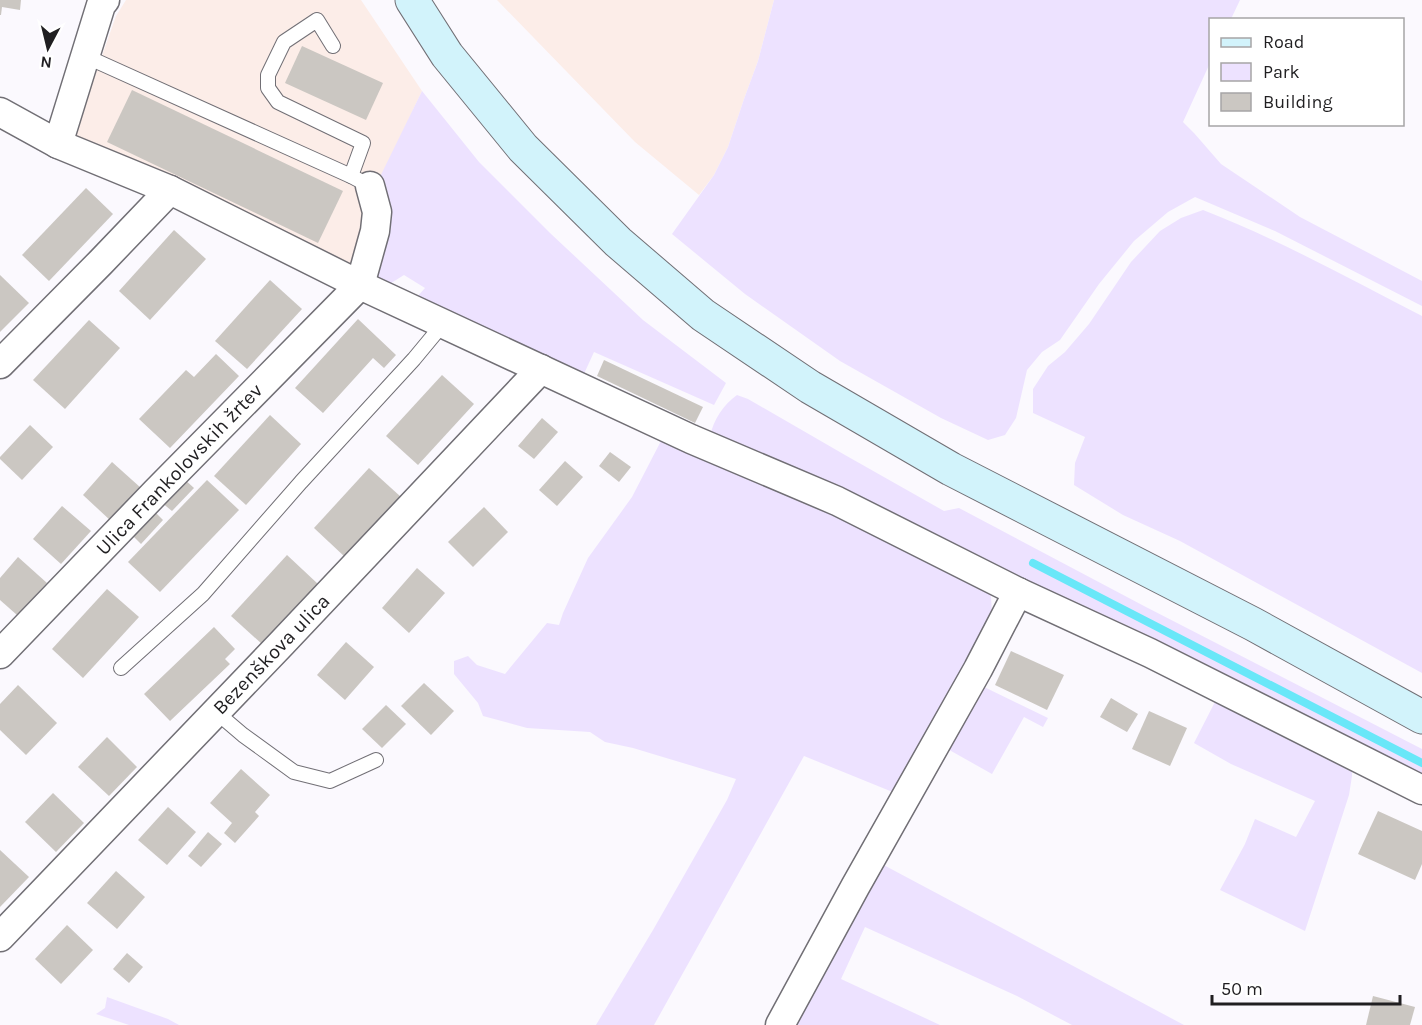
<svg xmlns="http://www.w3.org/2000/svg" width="1422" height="1025" font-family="Karla,sans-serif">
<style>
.commercial{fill:#fcede8}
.green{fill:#ede2ff}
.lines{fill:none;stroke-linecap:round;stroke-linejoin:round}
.stream{stroke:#69e7f8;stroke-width:8}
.building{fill:#cbc7c2}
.lane-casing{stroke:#716f75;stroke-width:16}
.street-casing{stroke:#716f75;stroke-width:31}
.secondary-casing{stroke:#716f75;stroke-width:35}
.lane{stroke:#fff;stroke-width:14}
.street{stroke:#fff;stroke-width:28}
.secondary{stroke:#d2f3fb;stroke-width:33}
.labels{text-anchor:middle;stroke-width:6;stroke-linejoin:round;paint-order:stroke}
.street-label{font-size:20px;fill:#201f21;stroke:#fff}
</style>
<rect width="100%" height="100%" fill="#fbf9fe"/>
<g class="commercial">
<polygon points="126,0 361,0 422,91 403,131 373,277 72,141 116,16"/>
<polygon points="497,0 774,0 758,61 744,99 728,147 714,175 699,195 635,142"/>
</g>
<g class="green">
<polygon points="774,0 1240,0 1231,19 1210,20 1210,63 1183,122 1194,133 1221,164 1300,217 1422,281 1422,306 1275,231 1195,197 1168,212 1134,241 1099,284 1060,340 1042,352 1027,370 1016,418 1005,435 988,440 941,418 840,361 745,294 672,234 714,175 728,147 744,99 758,61"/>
<polygon points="422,91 479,162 550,233 643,320 726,383 714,405 594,352 583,376 416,298 425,288 404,275 388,285 373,277 376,185"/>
<path d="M1203 210C1278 239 1350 279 1422 316V673L1180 541 1123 515 1074 485 1075 463 1085 437 1033 413V389L1048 366 1065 352 1089 324 1131 262 1160 231 1181 218Z"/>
<path d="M737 395 748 399 845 455 944 511 959 508 1144 606 1422 749V779L1262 693 1137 630 710 436C714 419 723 405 737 395Z"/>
<polygon points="662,439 696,452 987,585 991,597 992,613 900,795 804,756 654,1025 596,1025 653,930 727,800 736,779 633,748 605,742 590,732 527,728 483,716 478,703 454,674 454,661 468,656 477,665 505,674 547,623 559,625 563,613 588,558 632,497"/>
<polygon points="980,685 1048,718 1043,727 1024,717 992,774 944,747"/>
<polygon points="1219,694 1352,761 1352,776 1349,795 1305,931 1220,890 1245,844 1255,819 1296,837 1315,801 1231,764 1194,743"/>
<polygon points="878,862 1184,1025 1072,1025 1017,996 865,927 841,979 940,1025 786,1025"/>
<polygon points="107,997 168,1019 179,1025 129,1025 96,1014 105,1008"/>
</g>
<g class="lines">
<polyline class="stream" points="1033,563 1422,763"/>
</g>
<g class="building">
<polygon points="0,0 21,0 20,10 2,7 1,15 0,15"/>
<polygon points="302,46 383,83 366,120 285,83"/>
<polygon points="132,90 343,191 318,243 107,142"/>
<polygon points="86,188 113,214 49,281 22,255"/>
<polygon points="174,230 206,259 150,320 119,291"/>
<polygon points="0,275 29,303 0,332"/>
<polygon points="270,280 302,309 247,369 215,341"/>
<polygon points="358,319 396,355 384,368 373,358 323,413 295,388"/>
<polygon points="89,320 120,348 65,409 33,380"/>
<polygon points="216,354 239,376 170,448 139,419 186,370 194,377"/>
<polygon points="604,360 703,407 695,423 597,376"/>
<polygon points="442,375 474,404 418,465 386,436"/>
<polygon points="270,415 301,444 246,505 214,476"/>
<polygon points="542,418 558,432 534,459 518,446"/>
<polygon points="30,425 53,447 22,480 0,459 0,457"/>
<polygon points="610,452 631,467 619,482 599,466"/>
<polygon points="565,461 583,477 557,506 539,490"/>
<polygon points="112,462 141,488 111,521 83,495"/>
<polygon points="369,468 401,497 345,557 314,528"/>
<polygon points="183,478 194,488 172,511 161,502"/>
<polygon points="207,480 239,510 160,592 128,562"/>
<polygon points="62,506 91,531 61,564 33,539"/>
<polygon points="484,507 508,532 473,567 448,542"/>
<polygon points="153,510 163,520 141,544 131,534"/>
<polygon points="287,555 318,584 263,645 231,616"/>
<polygon points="18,557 47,583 17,615 0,600 0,578"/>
<polygon points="417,568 445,593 409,633 382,608"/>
<polygon points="107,589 139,617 83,678 52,649"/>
<polygon points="214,627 235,649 225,659 230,664 170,721 144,694"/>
<polygon points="346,642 374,667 345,700 317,675"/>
<polygon points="1011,651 1064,675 1047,710 995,685"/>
<polygon points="424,683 454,711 431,735 401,706"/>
<polygon points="18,685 57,723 26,755 0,730 0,704"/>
<polygon points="1111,698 1138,714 1127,732 1100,717"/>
<polygon points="386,705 406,724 382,748 362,729"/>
<polygon points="1149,711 1187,728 1170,766 1132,749"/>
<polygon points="107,737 137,767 109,796 78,767"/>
<polygon points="241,769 270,795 255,812 259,816 235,843 224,833 232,823 210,803"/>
<polygon points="53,793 84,823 56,852 25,822"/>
<polygon points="168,807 196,832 167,865 138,840"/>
<polygon points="1378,811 1422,831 1422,864 1415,880 1358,854"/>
<polygon points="208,832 222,844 201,867 188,856"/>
<polygon points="0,850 29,877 0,907"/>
<polygon points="116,871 145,897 117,929 87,903"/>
<polygon points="67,925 93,950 61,984 35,959"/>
<polygon points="127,953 143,967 129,983 113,969"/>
<polygon points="1373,996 1415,1007 1410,1025 1366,1025"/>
</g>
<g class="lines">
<defs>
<g id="lane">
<polyline points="333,46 317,20 284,42 268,75 268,88 278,102 363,143 351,176"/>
<polyline points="85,56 351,176 370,186"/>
<polyline points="121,668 203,594 301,482 414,359 443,324"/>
<polyline points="216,712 243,735 294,772 330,781 376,760"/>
</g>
<g id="street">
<polyline points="0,112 58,144 101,5 105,0"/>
<polyline points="58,144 170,190 360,285 691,439 837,501 1018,592 1150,653 1422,790"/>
<polyline points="0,364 101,262 170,190"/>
<polyline points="0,654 156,492 360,285 375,231 377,212 370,186"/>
<polyline points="0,937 282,643 541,369"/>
<polyline points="780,1025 855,887 978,669 1018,592"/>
</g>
<polyline id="secondary" points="412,0 447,55 523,148 618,242 703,315 810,387 951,469 1253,624 1422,717"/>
</defs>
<use href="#lane" class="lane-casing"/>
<use href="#street" class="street-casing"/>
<use href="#secondary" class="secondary-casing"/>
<use href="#lane" class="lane"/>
<use href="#street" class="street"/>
<use href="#secondary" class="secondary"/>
</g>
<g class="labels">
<g class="street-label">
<text transform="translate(179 469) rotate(-46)" y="7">Ulica Frankolovskih žrtev</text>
<text transform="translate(271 654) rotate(-46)" y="7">Bezenškova ulica</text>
</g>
</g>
<rect x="1209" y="18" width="195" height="108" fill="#ffffff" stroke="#a6a5a6" stroke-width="1.5"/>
<rect x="1221" y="38" width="30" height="9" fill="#d2f3fb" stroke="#a6a5a6" stroke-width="1.5"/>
<text x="1263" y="48" font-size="18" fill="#201f21">Road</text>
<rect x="1221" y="63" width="30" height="18" fill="#ede2ff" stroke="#a6a5a6" stroke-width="1.5"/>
<text x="1263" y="78" font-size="18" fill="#201f21">Park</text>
<rect x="1221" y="93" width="30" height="18" fill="#cbc7c2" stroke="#a6a5a6" stroke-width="1.5"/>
<text x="1263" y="108" font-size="18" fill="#201f21">Building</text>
<g transform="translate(48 48) rotate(187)" stroke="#ffffff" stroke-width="4.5" paint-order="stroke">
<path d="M0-4.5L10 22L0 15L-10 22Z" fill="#201f21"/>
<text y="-9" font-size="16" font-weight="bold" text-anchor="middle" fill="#201f21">N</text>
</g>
<path d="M1212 995v9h188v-9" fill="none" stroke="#201f21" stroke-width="3"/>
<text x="1221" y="995" font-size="18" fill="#201f21" stroke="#ffffff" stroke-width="4.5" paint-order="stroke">50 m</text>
</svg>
